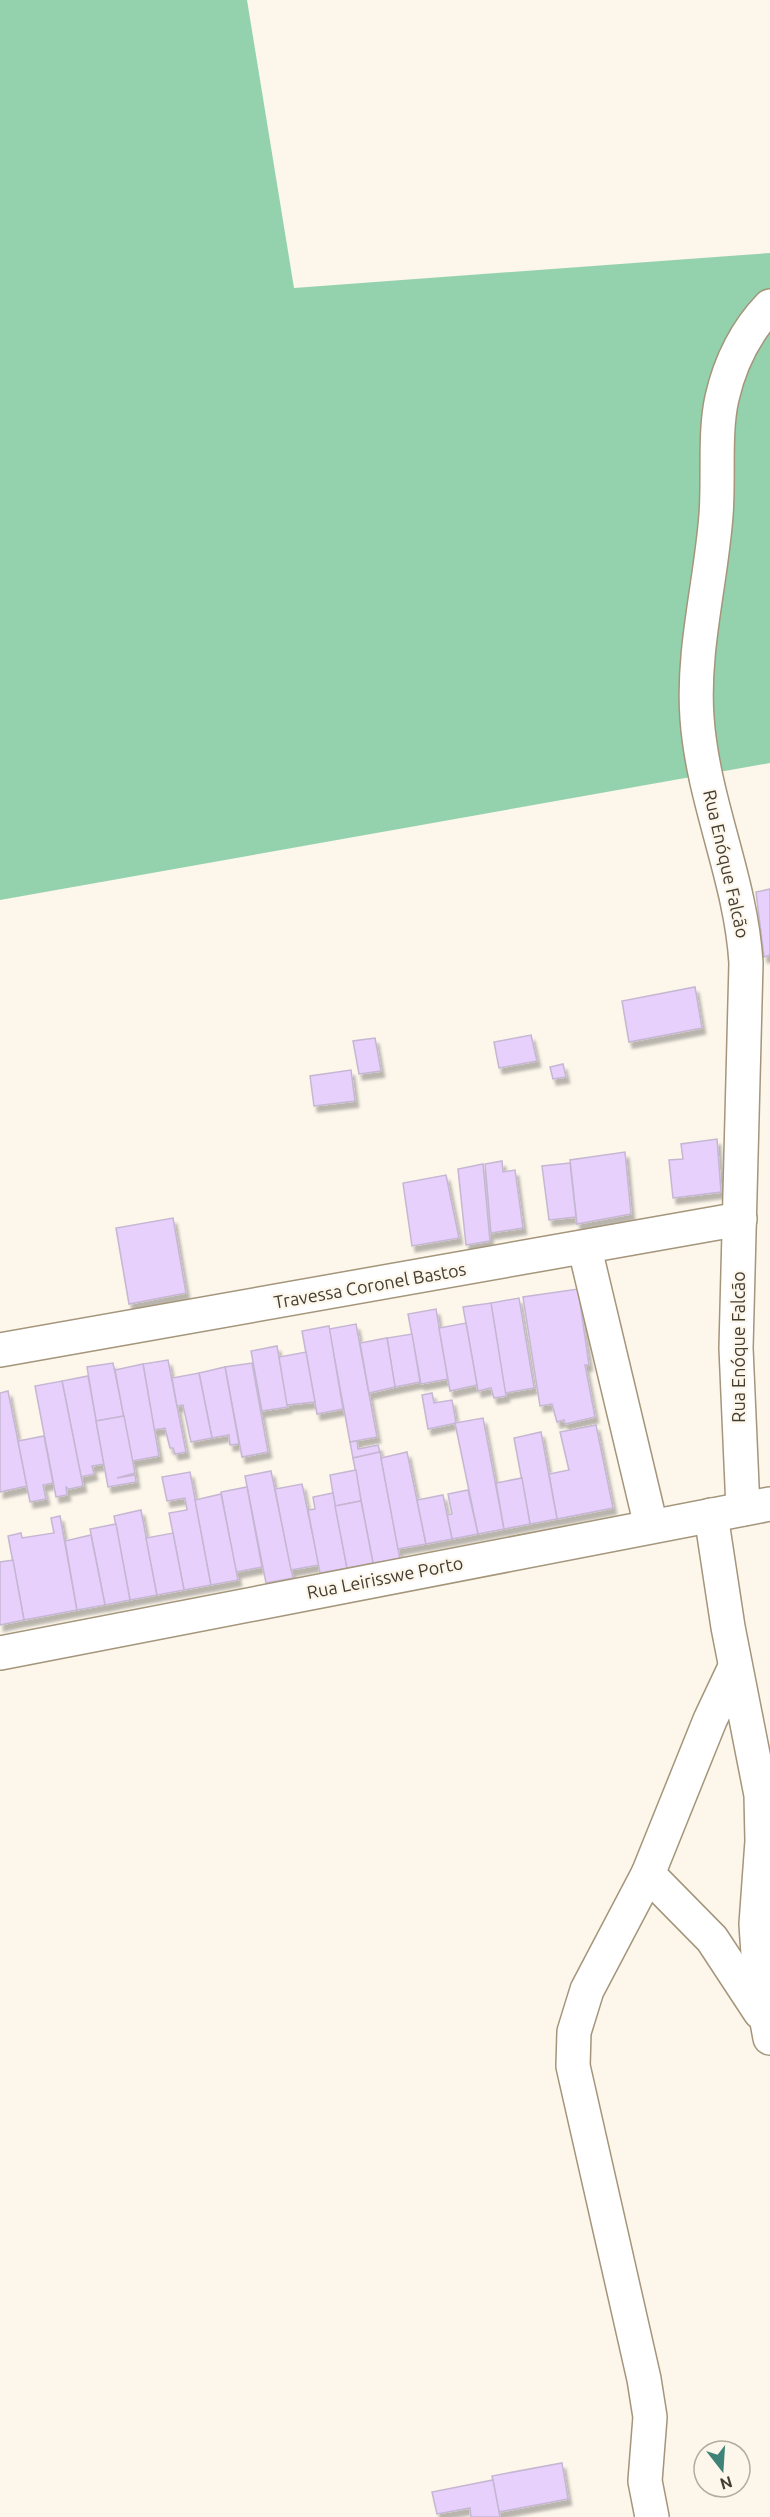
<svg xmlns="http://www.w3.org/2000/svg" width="770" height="2517" font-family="Ubuntu,sans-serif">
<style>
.forest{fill:#94d2ad}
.building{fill:#e8d0fd;stroke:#c5b7d2;stroke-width:1.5;filter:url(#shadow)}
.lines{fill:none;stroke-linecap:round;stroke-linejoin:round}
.street-casing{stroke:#a4957b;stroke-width:36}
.street{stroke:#fff;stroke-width:33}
.labels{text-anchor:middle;stroke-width:4.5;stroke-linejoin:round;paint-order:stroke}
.street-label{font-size:18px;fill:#433c31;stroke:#fcf6eb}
</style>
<defs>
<filter id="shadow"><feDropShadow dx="3.5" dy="6" stdDeviation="1.5" flood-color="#0004"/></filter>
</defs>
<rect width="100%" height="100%" fill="#fcf6eb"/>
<polygon class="forest" points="0,0 247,0 294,288 770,253 770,763 0,900"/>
<g class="building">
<polygon points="770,889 770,955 764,957 756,892"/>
<polygon points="695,987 702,1028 629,1042 622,1001"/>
<polygon points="531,1035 537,1061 499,1068 494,1042"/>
<polygon points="375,1038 381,1071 359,1074 353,1041"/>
<polygon points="563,1064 566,1077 553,1079 550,1067"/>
<polygon points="351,1070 355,1101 314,1106 310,1076"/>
<polygon points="717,1139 721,1192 673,1198 669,1160 683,1159 681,1144"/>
<polygon points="625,1152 631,1214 577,1224 570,1160"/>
<polygon points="502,1161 503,1172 515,1170 523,1228 491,1233 485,1164"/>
<polygon points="570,1163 576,1217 549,1220 542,1166"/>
<polygon points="483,1164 490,1241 466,1245 458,1169"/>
<polygon points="446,1175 459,1238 412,1246 403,1183"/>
<polygon points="173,1218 186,1293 129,1304 116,1228"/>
<polygon points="578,1289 589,1365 585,1365 595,1417 565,1424 564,1420 557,1422 552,1404 540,1406 523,1297"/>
<polygon points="519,1298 534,1388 505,1393 491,1303"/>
<polygon points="491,1303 506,1396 494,1398 491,1388 478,1391 463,1307"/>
<polygon points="436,1309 448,1379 421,1384 408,1314"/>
<polygon points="466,1323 477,1385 450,1391 439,1328"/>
<polygon points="356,1324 377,1437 350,1442 329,1329"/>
<polygon points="329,1326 343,1409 317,1414 302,1331"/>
<polygon points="412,1334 420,1382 395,1387 387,1338"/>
<polygon points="387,1338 395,1387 369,1393 360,1343"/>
<polygon points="277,1346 288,1407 262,1411 251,1351"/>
<polygon points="306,1352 315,1402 287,1405 279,1357"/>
<polygon points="168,1360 186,1452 175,1454 173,1448 170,1448 165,1428 154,1430 143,1364"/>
<polygon points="113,1363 124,1416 96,1421 87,1367"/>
<polygon points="252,1363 268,1452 242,1457 225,1367"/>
<polygon points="143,1364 159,1456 132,1461 115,1370"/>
<polygon points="225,1367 239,1444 230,1445 229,1435 212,1438 199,1373"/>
<polygon points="199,1373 212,1438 191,1442 183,1405 177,1406 172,1378"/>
<polygon points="88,1376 104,1464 92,1466 94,1474 81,1477 62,1381"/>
<polygon points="62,1381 83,1486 69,1489 66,1487 67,1495 56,1497 35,1386"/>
<polygon points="8,1391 27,1486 0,1492 0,1393"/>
<polygon points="432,1393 434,1403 452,1400 456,1423 428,1429 422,1395"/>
<polygon points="124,1416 135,1473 117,1478 135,1475 136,1482 108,1487 96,1421"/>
<polygon points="483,1418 504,1529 478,1534 455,1423"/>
<polygon points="596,1425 613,1508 557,1519 549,1474 569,1470 560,1432"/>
<polygon points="541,1432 557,1519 530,1524 514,1438"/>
<polygon points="44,1436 53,1483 43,1485 46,1499 30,1502 18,1441"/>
<polygon points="357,1441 358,1449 378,1445 380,1452 353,1458 350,1442"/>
<polygon points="380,1452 400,1559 373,1563 353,1458"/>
<polygon points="407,1452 426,1544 398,1549 381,1458"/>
<polygon points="356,1470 361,1501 335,1506 330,1475"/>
<polygon points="271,1471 293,1578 266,1583 245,1476"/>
<polygon points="190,1472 211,1585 184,1590 169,1513 187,1510 185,1498 167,1501 162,1477"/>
<polygon points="522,1478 530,1524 504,1529 496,1483"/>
<polygon points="302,1484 319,1565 291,1570 275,1489"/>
<polygon points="247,1487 262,1567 236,1572 221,1492"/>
<polygon points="468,1490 478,1534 452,1539 447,1515 452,1514 448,1494"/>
<polygon points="333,1493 347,1568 320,1573 308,1510 315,1509 313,1497"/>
<polygon points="221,1494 238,1580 211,1585 195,1500"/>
<polygon points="443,1495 452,1539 426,1544 417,1500"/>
<polygon points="361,1501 373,1563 347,1568 335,1506"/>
<polygon points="141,1510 157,1595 130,1600 114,1516"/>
<polygon points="60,1516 77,1610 24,1620 8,1536 21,1533 22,1538 54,1533 51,1518"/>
<polygon points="116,1524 130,1600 105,1605 90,1529"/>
<polygon points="173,1533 184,1590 157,1595 146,1538"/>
<polygon points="91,1535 105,1605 77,1610 65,1541"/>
<polygon points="13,1560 24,1620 0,1625 0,1562"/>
<polygon points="562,2463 568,2499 499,2512 492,2476"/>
<polygon points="493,2480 500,2517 471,2517 470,2508 437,2514 432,2492"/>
</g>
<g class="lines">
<defs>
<g id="street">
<polyline points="585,1249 651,1526"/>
<polyline points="0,1350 740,1219"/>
<path d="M743 1509 736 1348 746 963C741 879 703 802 697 718 692 650 711 583 716 515 719 478 714 433 722 398 730 363 745 332 770 306"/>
<polyline points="711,1515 728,1627 761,1795 762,1841 756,1924 760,1984 770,2038"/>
<polyline points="0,1653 770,1504"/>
<polyline points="648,1874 712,1939 760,2012"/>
<polyline points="652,2517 645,2481 650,2417 644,2379 573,2066 574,2032 587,1990 648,1874 710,1720 735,1667"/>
</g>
</defs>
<use href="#street" class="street-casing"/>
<use href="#street" class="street"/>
</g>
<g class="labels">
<g class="street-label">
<text transform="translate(726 864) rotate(77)" y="6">Rua Enóque Falcão</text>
<text transform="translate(370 1286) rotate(-10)" y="6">Travessa Coronel Bastos</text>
<text transform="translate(739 1347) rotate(-90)" y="6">Rua Enóque Falcão</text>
<text transform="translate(385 1578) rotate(-11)" y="6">Rua Leirisswe Porto</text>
</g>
</g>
<g transform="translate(722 2469) rotate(163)"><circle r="28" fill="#fcf6eb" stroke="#b2aca1" stroke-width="1.5"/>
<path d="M0-4.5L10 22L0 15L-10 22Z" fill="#3f8378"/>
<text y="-9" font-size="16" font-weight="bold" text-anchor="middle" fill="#433c31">N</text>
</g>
</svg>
